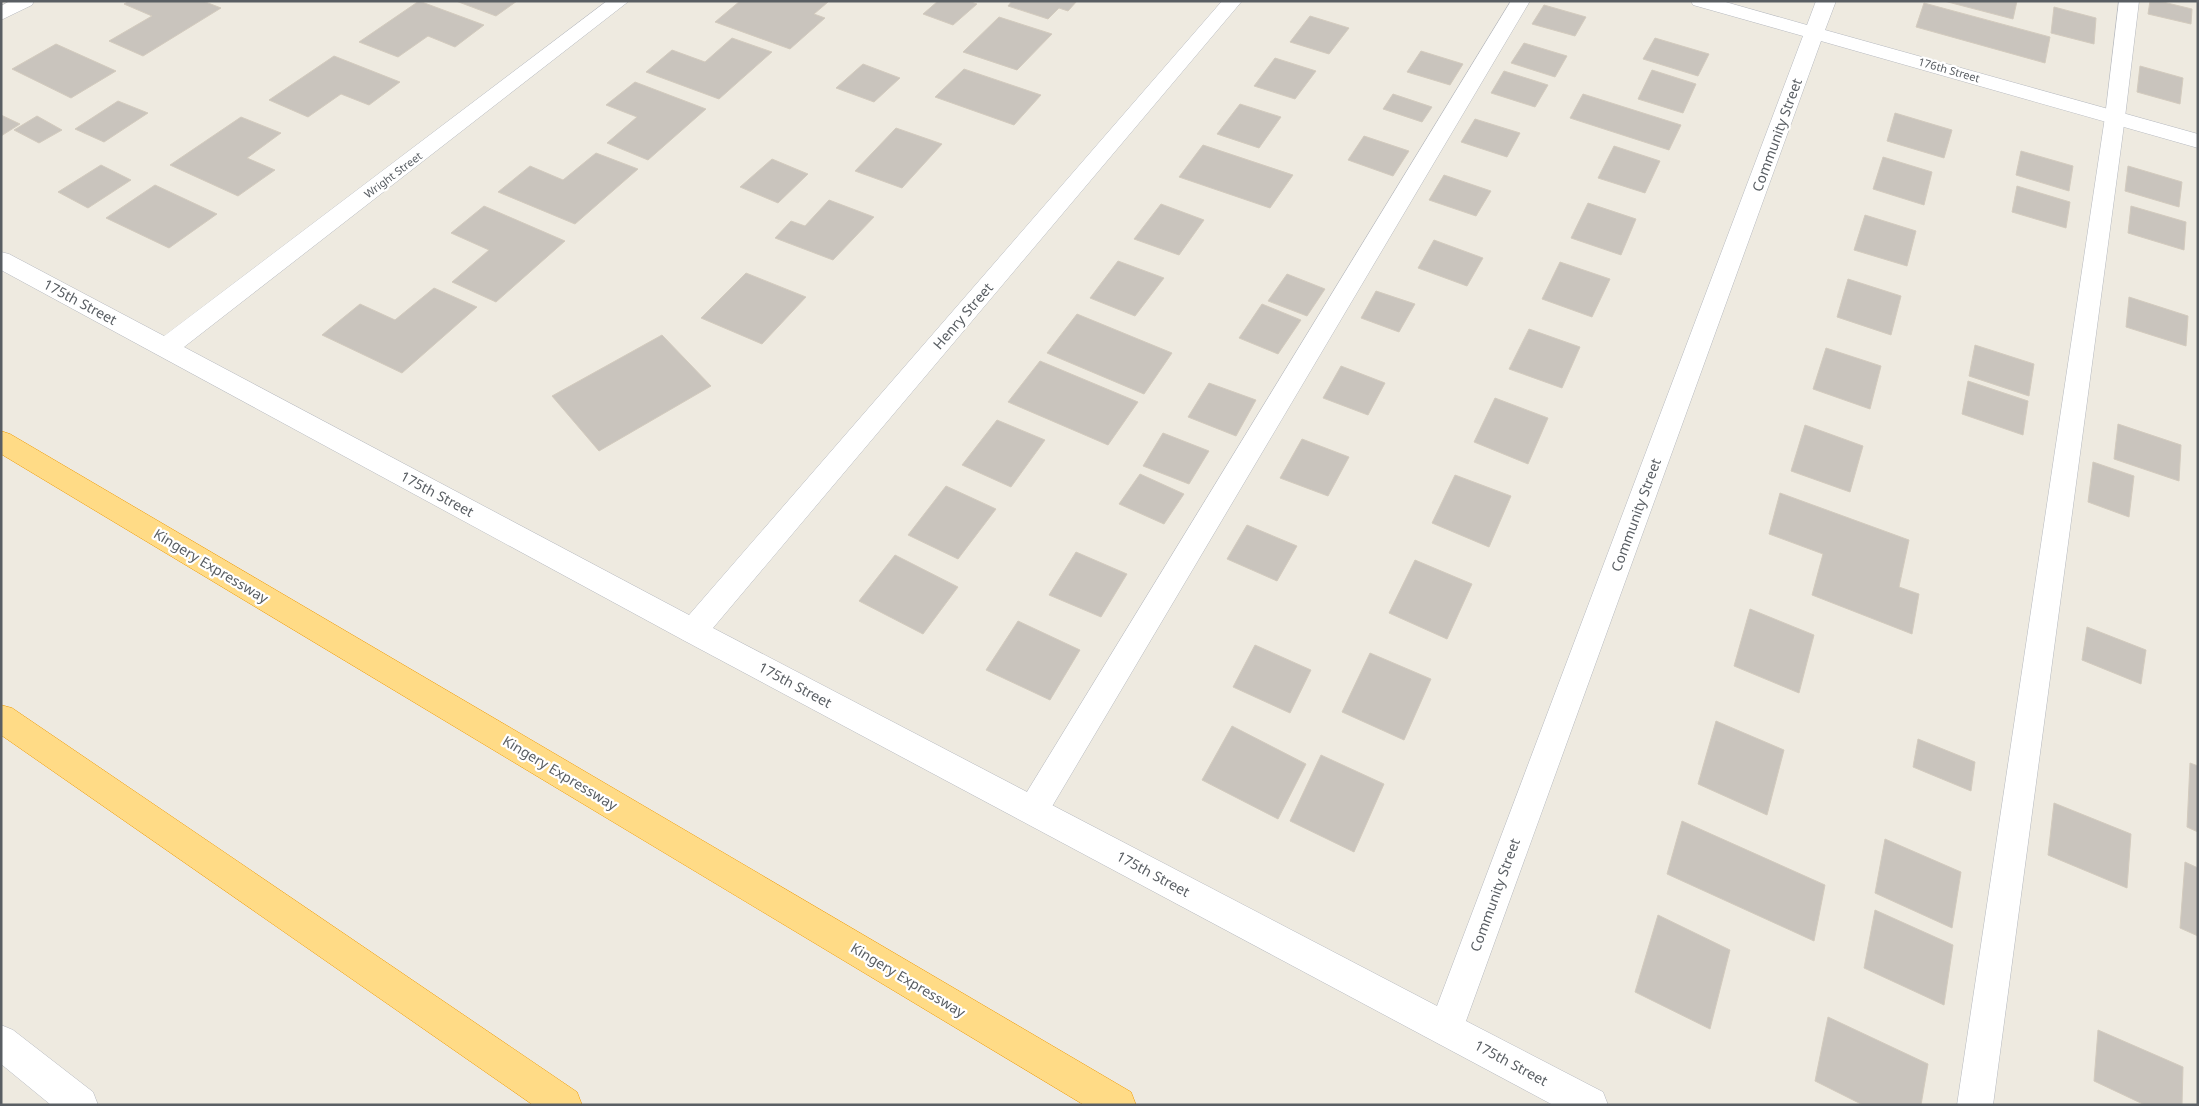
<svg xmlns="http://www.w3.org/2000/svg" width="2199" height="1106" font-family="'Noto Sans',sans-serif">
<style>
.building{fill:#c9c4bd;stroke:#d3cbbe}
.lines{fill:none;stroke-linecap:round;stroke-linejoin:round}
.lane-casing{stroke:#b6b9bf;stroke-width:1}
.street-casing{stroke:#b6b9bf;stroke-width:1}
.highway-casing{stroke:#e90;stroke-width:1}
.lane{fill:#fff;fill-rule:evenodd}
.street{fill:#fff;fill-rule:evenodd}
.highway{fill:#ffdb86;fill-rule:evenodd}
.labels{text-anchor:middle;stroke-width:4.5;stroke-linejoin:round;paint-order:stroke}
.far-street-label{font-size:11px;fill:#595e63;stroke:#fff}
.street-label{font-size:14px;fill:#595e63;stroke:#fff}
</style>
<rect width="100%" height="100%" fill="#eeeae0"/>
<g class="building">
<polygon points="129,1 203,1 221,8 143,56 109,41 152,16 124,4"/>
<polygon points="419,1 484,25 455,47 428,36 398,57 359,42"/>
<polygon points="456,1 517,1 496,16"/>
<polygon points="740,1 826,1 828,2 814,14 825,18 790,49 715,22"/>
<polygon points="938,1 968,1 977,4 953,25 923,14"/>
<polygon points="1012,1 1077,1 1068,11 1059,8 1048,19 1008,6"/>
<polygon points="1944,1 2017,1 2013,19"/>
<polygon points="2150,1 2159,1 2192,9 2191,24 2148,14"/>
<polygon points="1924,3 2050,37 2045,63 1916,27"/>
<polygon points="1544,5 1586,17 1575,36 1532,24"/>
<polygon points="2054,7 2096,18 2094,44 2051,33"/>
<polygon points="1310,16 1349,28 1329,54 1290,42"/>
<polygon points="999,17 1052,34 1017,70 963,52"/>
<polygon points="732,38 772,52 719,99 646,72 672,50 705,62"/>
<polygon points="1655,38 1709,54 1698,76 1643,59"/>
<polygon points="1524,43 1567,56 1555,77 1511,63"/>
<polygon points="56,44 116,71 71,98 12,69"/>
<polygon points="1421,51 1463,64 1450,85 1407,72"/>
<polygon points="334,56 400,82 369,105 341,94 308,117 269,100"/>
<polygon points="1275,58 1316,71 1295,99 1254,86"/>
<polygon points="863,64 900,78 874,102 836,88"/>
<polygon points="2140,66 2183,78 2180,104 2137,92"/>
<polygon points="964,69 1041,95 1014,125 935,97"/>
<polygon points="1652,70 1696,84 1683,113 1638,99"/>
<polygon points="1504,71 1548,85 1535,107 1491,93"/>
<polygon points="635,82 706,109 648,160 607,143 637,117 606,105"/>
<polygon points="1393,94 1432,107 1422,122 1383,109"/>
<polygon points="1583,94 1681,125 1669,150 1570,118"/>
<polygon points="118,101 148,113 104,142 75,129"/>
<polygon points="1240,104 1281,117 1259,148 1217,134"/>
<polygon points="1895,113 1952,130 1944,158 1887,141"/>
<polygon points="1,115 20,124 1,136"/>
<polygon points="37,116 62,130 39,143 14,130"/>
<polygon points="241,117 281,133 247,158 275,170 238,196 170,165"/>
<polygon points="1475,119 1520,133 1507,157 1461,142"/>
<polygon points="896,128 942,144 902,188 855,171"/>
<polygon points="1364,136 1409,151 1393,176 1348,160"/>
<polygon points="1203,145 1293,175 1270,208 1179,177"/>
<polygon points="1614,146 1660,161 1645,193 1598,178"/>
<polygon points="2021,151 2073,166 2069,191 2016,175"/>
<polygon points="596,153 638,169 575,224 498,192 530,166 563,180"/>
<polygon points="1883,157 1932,172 1924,205 1873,189"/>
<polygon points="772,159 808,174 778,203 740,187"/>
<polygon points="101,165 131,180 88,208 58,192"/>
<polygon points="2128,166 2182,182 2179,207 2125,191"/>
<polygon points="1444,175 1491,191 1476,216 1429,200"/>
<polygon points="155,185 217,214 169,248 106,218"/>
<polygon points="2017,186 2070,202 2066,228 2012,212"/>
<polygon points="829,200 874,217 833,260 775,238 791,221 805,226"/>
<polygon points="1588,203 1636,219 1621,255 1571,238"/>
<polygon points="1161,204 1204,220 1179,255 1134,239"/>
<polygon points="484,206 565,241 496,302 452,282 489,250 451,233"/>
<polygon points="2131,206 2186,222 2184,250 2128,233"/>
<polygon points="1865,215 1916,231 1907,266 1854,250"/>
<polygon points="1434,240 1483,258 1467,286 1418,268"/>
<polygon points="1118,261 1164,278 1135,316 1090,298"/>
<polygon points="1560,262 1610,279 1592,317 1542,299"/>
<polygon points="746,273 806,297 762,344 701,318"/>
<polygon points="1287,274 1325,289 1307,316 1268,301"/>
<polygon points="1848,279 1901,296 1891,335 1837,317"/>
<polygon points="434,288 477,307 402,373 322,335 360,304 395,320"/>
<polygon points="1376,291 1415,304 1399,332 1361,318"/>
<polygon points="2129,297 2188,316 2186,346 2126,327"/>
<polygon points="1262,304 1301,320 1278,354 1239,338"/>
<polygon points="1077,314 1172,353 1144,394 1047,353"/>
<polygon points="1529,329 1580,347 1562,388 1509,369"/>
<polygon points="662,335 711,386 599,451 552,396"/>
<polygon points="1975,345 2034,364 2029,396 1969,376"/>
<polygon points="1826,348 1881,366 1870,409 1813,389"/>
<polygon points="1040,361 1138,402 1108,445 1008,402"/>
<polygon points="1341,366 1385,383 1368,415 1323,398"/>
<polygon points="1968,381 2028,401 2023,435 1962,414"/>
<polygon points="1209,383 1256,400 1236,436 1188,417"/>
<polygon points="1495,398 1548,418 1528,464 1474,442"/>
<polygon points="997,420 1045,440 1011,487 962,465"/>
<polygon points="2118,424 2181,445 2179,481 2114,459"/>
<polygon points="1805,425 1863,446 1850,492 1791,471"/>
<polygon points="1163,433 1209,451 1189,484 1143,466"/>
<polygon points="1302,439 1349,457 1328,496 1280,478"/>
<polygon points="2093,462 2134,476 2129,517 2088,502"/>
<polygon points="1140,474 1184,494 1164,524 1119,504"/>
<polygon points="1455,475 1511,496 1489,547 1432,523"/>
<polygon points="946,486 996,509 958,559 908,535"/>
<polygon points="1780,493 1909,540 1899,587 1919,594 1912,634 1812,595 1823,554 1769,534"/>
<polygon points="1247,525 1297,546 1277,581 1227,559"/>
<polygon points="1076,552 1127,574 1101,617 1049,595"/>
<polygon points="895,555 958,587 923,634 859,601"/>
<polygon points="1415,560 1472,584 1447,639 1389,613"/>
<polygon points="1750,609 1814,635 1799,693 1734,666"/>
<polygon points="1018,621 1080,650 1050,700 986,670"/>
<polygon points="2087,627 2146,650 2141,684 2082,660"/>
<polygon points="1255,645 1311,670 1290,713 1233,687"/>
<polygon points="1370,653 1431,679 1404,740 1342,712"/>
<polygon points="1716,721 1784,750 1767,815 1698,784"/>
<polygon points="1232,726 1306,764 1278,819 1202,780"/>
<polygon points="1918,739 1975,762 1971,791 1913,767"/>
<polygon points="1321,755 1384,784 1354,852 1290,821"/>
<polygon points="2190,763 2198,766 2198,832 2187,827"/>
<polygon points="2054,803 2131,834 2127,888 2048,855"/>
<polygon points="1682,821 1825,885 1814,941 1667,874"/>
<polygon points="1885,839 1961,872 1952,928 1875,893"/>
<polygon points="2185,862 2198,868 2198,936 2180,928"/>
<polygon points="1875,910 1953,945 1944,1005 1864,968"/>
<polygon points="1658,915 1730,950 1710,1029 1635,992"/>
<polygon points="1828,1017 1928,1064 1921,1105 1863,1105 1815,1081"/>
<polygon points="2098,1030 2183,1067 2182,1105 2145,1105 2094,1081"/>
</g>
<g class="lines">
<defs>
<g id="lane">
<polygon points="1511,1 1530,1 1044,820 1033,825 1022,820 1017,810 1022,800"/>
<polygon points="2119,1 2139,1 2125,117 1993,1105 1957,1105 2105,117"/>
</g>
<g id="street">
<polygon points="10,1 34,1 32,5 1,20 1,6"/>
<polygon points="607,1 629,1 184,347 689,615 1222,1 1242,1 713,628 1437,1006 1803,36 1693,5 1691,1 1722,1 1807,25 1816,1 1836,1 1825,30 2198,134 2198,148 1821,41 1466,1021 1603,1092 1608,1105 1553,1105 683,640 1,270 1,252 9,254 164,336"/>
<polygon points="1,1025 13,1030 93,1092 98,1105 51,1105 1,1064"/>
</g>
<g id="highway">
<polygon points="1,431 10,434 1131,1092 1136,1105 1084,1105 1,454"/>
<polygon points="1,705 12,708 577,1092 582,1105 533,1105 1,735"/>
</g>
</defs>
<use href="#lane" class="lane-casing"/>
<use href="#street" class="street-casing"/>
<use href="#highway" class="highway-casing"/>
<use href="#lane" class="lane"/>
<use href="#street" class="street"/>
<use href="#highway" class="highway"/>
</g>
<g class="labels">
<g class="far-street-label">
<text transform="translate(1949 70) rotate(16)" y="4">176th Street</text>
<text transform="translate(393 175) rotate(-37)" y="4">Wright Street</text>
</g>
<g class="street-label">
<text transform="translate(1777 135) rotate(-70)" y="5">Community Street</text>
<text transform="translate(80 302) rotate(28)" y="5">175th Street</text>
<text transform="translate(963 316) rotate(-49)" y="5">Henry Street</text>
<text transform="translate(437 494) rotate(28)" y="5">175th Street</text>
<text transform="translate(1636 515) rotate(-70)" y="5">Community Street</text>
<text transform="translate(211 566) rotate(31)" y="5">Kingery Expressway</text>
<text transform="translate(795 685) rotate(28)" y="5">175th Street</text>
<text transform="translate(560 773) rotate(31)" y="5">Kingery Expressway</text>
<text transform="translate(1153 874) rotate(28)" y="5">175th Street</text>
<text transform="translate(1495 895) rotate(-70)" y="5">Community Street</text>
<text transform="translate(908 980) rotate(31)" y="5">Kingery Expressway</text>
<text transform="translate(1511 1063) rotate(28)" y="5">175th Street</text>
</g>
</g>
<rect width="2199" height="1106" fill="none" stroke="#595e63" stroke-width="5"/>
</svg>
